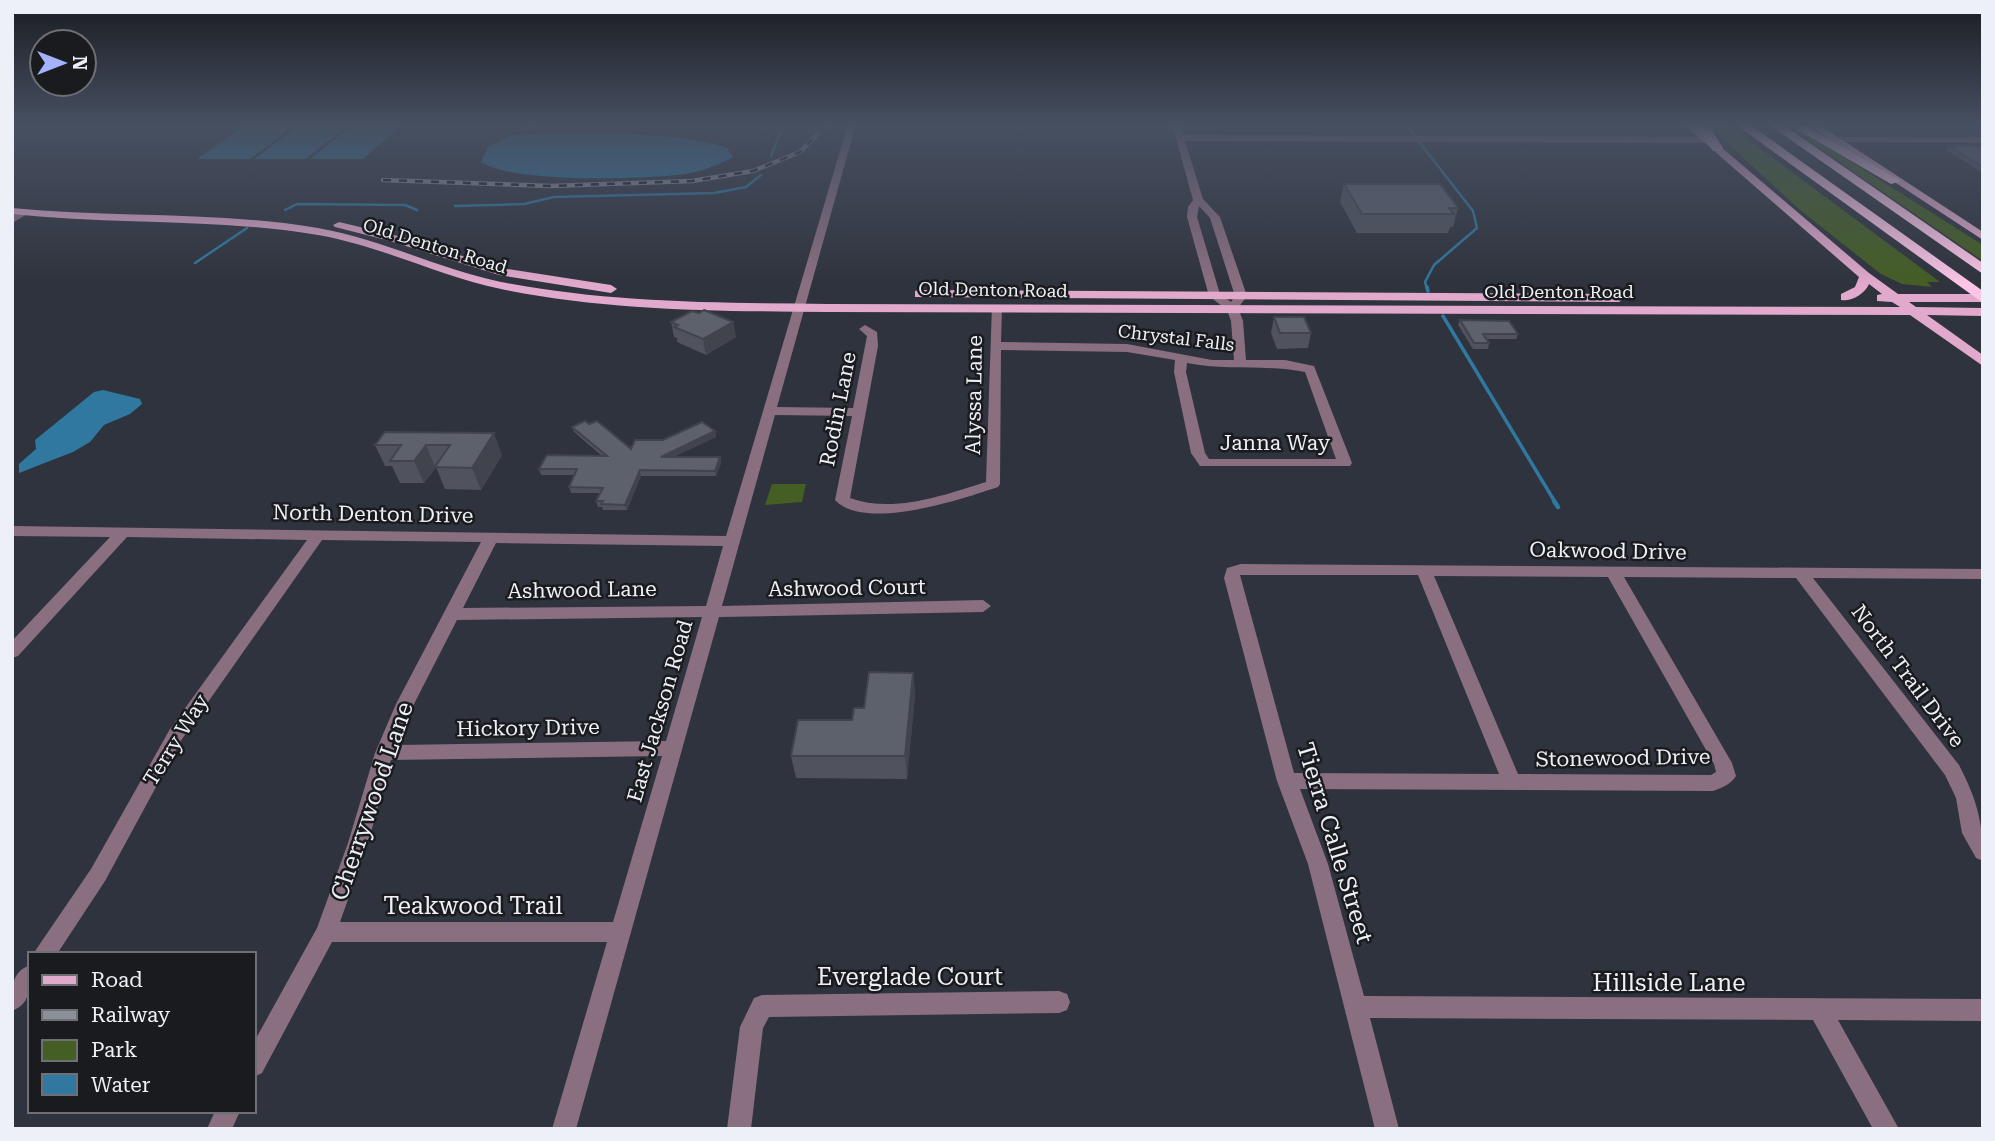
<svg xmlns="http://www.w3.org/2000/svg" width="1995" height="1141" font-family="'Roboto Serif',serif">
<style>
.green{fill:#445e24}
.water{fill:#3078a0}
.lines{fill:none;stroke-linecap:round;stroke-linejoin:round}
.stream-far2{stroke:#3078a0;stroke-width:2.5}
.stream-far1{stroke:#3078a0;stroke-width:3.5}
.stream{stroke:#3078a0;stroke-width:4.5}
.minor{fill:#8a6f80;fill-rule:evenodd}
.major{fill:#e1a9cc;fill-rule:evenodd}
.highway{fill:#fcc5e7;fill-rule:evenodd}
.rail-casing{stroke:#8b8f97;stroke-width:4.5}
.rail{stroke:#191b1f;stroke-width:2.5;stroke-dasharray:8;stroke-linecap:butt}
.wall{fill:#50535d}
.shaded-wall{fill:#41444c}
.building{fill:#5d616c;stroke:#41444c;stroke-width:2}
.labels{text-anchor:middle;stroke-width:5;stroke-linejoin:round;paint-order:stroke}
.far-street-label{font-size:18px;fill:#edf0f6;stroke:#191b1f}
.street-label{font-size:21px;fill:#edf0f6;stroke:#191b1f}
.near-street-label{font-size:24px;fill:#edf0f6;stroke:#191b1f}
</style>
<rect width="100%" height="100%" fill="#2f333d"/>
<g class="green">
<polygon points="1707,124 1727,124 1940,282 1927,282 1932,287 1902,284 1881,274 1800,210"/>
<polygon points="1784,124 1791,124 1983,245 1983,261"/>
<polygon points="772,484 806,484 802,502 765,505"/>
</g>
<g class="water">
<polygon points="247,124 296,124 250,159 197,159"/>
<polygon points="301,124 350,124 306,159 254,159"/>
<polygon points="354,124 403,124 363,159 310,159"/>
<path d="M512 135C568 134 678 129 727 148L733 157C715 167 697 173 677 175 636 179 513 183 481 162L488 147Z"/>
<polygon points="103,390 140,399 142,404 130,414 104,425 90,442 73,452 19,473 19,464 36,449 35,440 94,392"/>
</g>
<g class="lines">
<g class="stream-far2">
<polyline points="1406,124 1415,136"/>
<polyline points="526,129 535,124"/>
<polyline points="1420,143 1473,211 1477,228 1434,265 1425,282 1427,289"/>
<polyline points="771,156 784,124"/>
<polyline points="455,206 524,204 554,197 714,193 746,187 761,175"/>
<polyline points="285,210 297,204 405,205 417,210"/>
<polyline points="195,263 247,228"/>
</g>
<g class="stream-far1">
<polyline points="1427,287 1428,291"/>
<polyline points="1443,316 1555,502"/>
</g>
<polyline class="stream" points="1554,501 1558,507"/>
<g class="minor">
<path d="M848 124H856L777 407 853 408 867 336 859 329 865 325 877 332 878 346 850 498C893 514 944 495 986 482L992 305H1000L1002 307 1001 342 1127 344 1212 360H1234L1231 321 1227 310 1209 296 1187 217 1188 207 1193 200 1172 124H1180L1184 135 1707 137 1711 140 1707 143 1185 141 1203 199 1220 217 1247 296 1238 308 1243 321 1246 360H1285L1314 366 1352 463 1350 466H1200L1191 453 1174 372 1175 360 1127 352 1001 350 1000 484 998 487C962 499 865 532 835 500L852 416 775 415 722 606 983 600 991 606 983 612 719 617 576 1129H552L607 942H332L262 1073 254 1077V1042L317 928 348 843 375 753 396 704 481 542 322 540 182 739 105 881 57 954H33L91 869 170 729 307 540 127 537 18 656 12 658V641L110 537 12 536V526L726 536ZM1199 206 1210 218 1235 296 1231 302 1220 294 1197 217ZM1187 363C1226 371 1266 364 1305 372L1336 459H1209L1205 453 1186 372ZM496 543 723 546 706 606 463 608ZM702 617 666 741 397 745 414 704 457 620ZM662 756 613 922H340L368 843 391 760Z"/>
<polygon points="1835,137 1983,137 1983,143 1832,142 1831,140"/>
<polygon points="20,211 29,213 12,223 12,216"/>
<path d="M1241 564 1983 569V579L1813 578 1959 765C1977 800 1983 821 1983 861L1976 858 1962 833 1956 798 1945 775 1796 578 1624 577 1732 763 1736 776C1731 784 1722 788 1713 791L1300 789 1328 864 1364 996 1983 999V1021L1838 1020 1899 1129H1873L1813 1020 1370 1018 1399 1129H1375L1308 864 1277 781 1224 578 1227 568ZM1240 575H1418L1499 774 1294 773ZM1434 576 1608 577 1714 764 1716 772 1711 775 1518 774Z"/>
<path d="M30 965C30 983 33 1003 12 1011 12 992 9 973 30 965Z"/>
<polygon points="1059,991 1067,994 1070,1002 1067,1010 1059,1013 769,1017 763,1028 751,1129 727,1129 740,1027 754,998 762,995"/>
<polygon points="215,1111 240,1111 232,1129 207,1129"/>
</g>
<g class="major">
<path d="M1683 124H1694L1869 273 1898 294H1983V302H1909L1916 307 1983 308V316L1927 315 1983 355V366L1910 315 828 312C719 311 608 311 501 289 439 276 381 246 318 235 217 218 114 225 12 214V208C114 218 217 211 318 228 381 239 439 269 501 282 608 303 719 303 828 304L1900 307 1892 302 1877 301V295L1882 294 1869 284C1865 294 1851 302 1841 300V294L1855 287 1859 277Z"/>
<polygon points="1806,124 1818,124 1983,232 1983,240"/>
<polygon points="339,222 398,236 501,268 611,285 617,289 611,293 499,275 390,241 335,227 333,225"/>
<polygon points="919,290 1619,294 1625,298 1619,302 915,297 915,291"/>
</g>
<g class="highway">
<polygon points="1696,124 1708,124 1723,148 1721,151 1713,151"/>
<polygon points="1735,124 1749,124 1983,291 1983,303"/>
<polygon points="1768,124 1782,124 1983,263 1983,274"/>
<polygon points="1798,126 1806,126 1901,181 1891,184 1798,130"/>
</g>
<defs>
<polyline id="rail" points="383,180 551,186 692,181 753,171 800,152 827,124"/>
</defs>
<use href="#rail" class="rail-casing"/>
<use href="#rail" class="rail"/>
</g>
<g class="wall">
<polygon points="1949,146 1983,146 1983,173 1946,150"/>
<polygon points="1344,184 1458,208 1453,227 1450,227 1448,233 1357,233 1340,202"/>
<polygon points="699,313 733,322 736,337 706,355 677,342 677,338 674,337 671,322"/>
<polygon points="1274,317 1311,333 1308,348 1277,349 1271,333"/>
<polygon points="1460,320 1518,334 1516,339 1486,339 1489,343 1488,349 1473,349 1458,325"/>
<polygon points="589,424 631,449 663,440 715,431 716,437 673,457 720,457 721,463 716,476 641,476 627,510 603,510 602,507 598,507 596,501 600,493 571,493 569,487 575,475 541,475 539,469 602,456 574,432 572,427"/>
<polygon points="385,432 502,455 481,490 445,489 436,467 424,483 400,483 392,466 385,466 375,445"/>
<polygon points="913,673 915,695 907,779 796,778 791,756 852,720 864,708"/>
</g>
<g class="shaded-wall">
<polygon points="733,322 736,337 706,355 703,339"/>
<polygon points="715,431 716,437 662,462 661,457"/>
<polygon points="494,433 502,455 481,490 472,468"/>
<polygon points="426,445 435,467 424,483 414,461"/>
<polygon points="720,457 721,463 716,476 715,471"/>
<polygon points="640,470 641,476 627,510 625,505"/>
<polygon points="913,673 915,695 907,779 905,756"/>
</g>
<g class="building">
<polygon points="1949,146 1983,146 1983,167"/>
<polygon points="1344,184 1440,184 1458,208 1449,208 1454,214 1362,214"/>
<polygon points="704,310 733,322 703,339 674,327 678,325 671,322 692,311 699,313"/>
<polygon points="1274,317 1304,317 1311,333 1280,333"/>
<polygon points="1460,320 1509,321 1518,334 1483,334 1489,343 1474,343"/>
<polygon points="585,421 589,424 597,421 631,449 635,440 663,440 702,422 715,431 661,457 720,457 715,471 640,470 625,505 601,504 603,501 596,501 603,488 569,487 577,469 539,469 547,455 607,456 572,427"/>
<polygon points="385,432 494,433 472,468 435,467 450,445 426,445 414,461 390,461 401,445 375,445"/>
<polygon points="869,672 913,673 905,756 791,756 798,720 852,720 854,708 864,708"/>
</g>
<linearGradient id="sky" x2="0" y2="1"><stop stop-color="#1a1c22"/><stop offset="0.44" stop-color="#475062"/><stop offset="1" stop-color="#475062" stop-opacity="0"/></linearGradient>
<rect width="1995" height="284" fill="url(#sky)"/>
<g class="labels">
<g class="far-street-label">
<text transform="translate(435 246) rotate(17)" y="6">Old Denton Road</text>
<text transform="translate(993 290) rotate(1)" y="6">Old Denton Road</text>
<text x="1559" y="298">Old Denton Road</text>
<text transform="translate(1176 338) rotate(7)" y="6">Chrystal Falls</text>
</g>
<g class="street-label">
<text transform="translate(974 395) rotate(-89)" y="7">Alyssa Lane</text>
<text transform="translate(838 409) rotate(-79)" y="7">Rodin Lane</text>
<text x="1275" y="450">Janna Way</text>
<text transform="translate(373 514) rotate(1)" y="7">North Denton Drive</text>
<text transform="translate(1608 551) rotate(1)" y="7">Oakwood Drive</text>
<text transform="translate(847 588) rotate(-1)" y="7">Ashwood Court</text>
<text transform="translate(582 590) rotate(-1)" y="7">Ashwood Lane</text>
<text transform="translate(1908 676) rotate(53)" y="7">North Trail Drive</text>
<text transform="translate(660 711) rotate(-74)" y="7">East Jackson Road</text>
<text transform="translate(528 728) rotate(-1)" y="7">Hickory Drive</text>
<text transform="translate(176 740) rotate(-58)" y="7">Terry Way</text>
<text transform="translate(1623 758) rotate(-1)" y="7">Stonewood Drive</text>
</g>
<g class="near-street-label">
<text transform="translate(372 801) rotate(-71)" y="8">Cherrywood Lane</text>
<text transform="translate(1335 843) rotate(73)" y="8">Tierra Calle Street</text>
<text x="473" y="914">Teakwood Trail</text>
<text x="910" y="985">Everglade Court</text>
<text x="1669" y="991">Hillside Lane</text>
</g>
</g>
<rect width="1995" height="1141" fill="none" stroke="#edf0f6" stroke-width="28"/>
<rect x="28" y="952" width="228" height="161" fill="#191b1f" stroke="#6e7075" stroke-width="2"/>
<rect x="42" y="975" width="35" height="10" fill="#e1a9cc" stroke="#6e7075" stroke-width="2"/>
<text x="91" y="987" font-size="21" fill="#edf0f6">Road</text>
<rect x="42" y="1010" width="35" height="10" fill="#8b8f97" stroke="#6e7075" stroke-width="2"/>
<text x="91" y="1022" font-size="21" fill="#edf0f6">Railway</text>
<rect x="42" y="1040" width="35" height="21" fill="#445e24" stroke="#6e7075" stroke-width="2"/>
<text x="91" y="1057" font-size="21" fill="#edf0f6">Park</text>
<rect x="42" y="1074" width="35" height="21" fill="#3078a0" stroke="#6e7075" stroke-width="2"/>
<text x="91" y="1092" font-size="21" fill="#edf0f6">Water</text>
<g transform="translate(63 63) rotate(90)"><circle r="33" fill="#191b1f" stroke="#6e7075" stroke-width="2"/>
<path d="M0-5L12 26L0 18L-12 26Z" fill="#a2b2fd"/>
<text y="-10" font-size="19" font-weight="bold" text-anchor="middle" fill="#edf0f6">N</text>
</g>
</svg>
